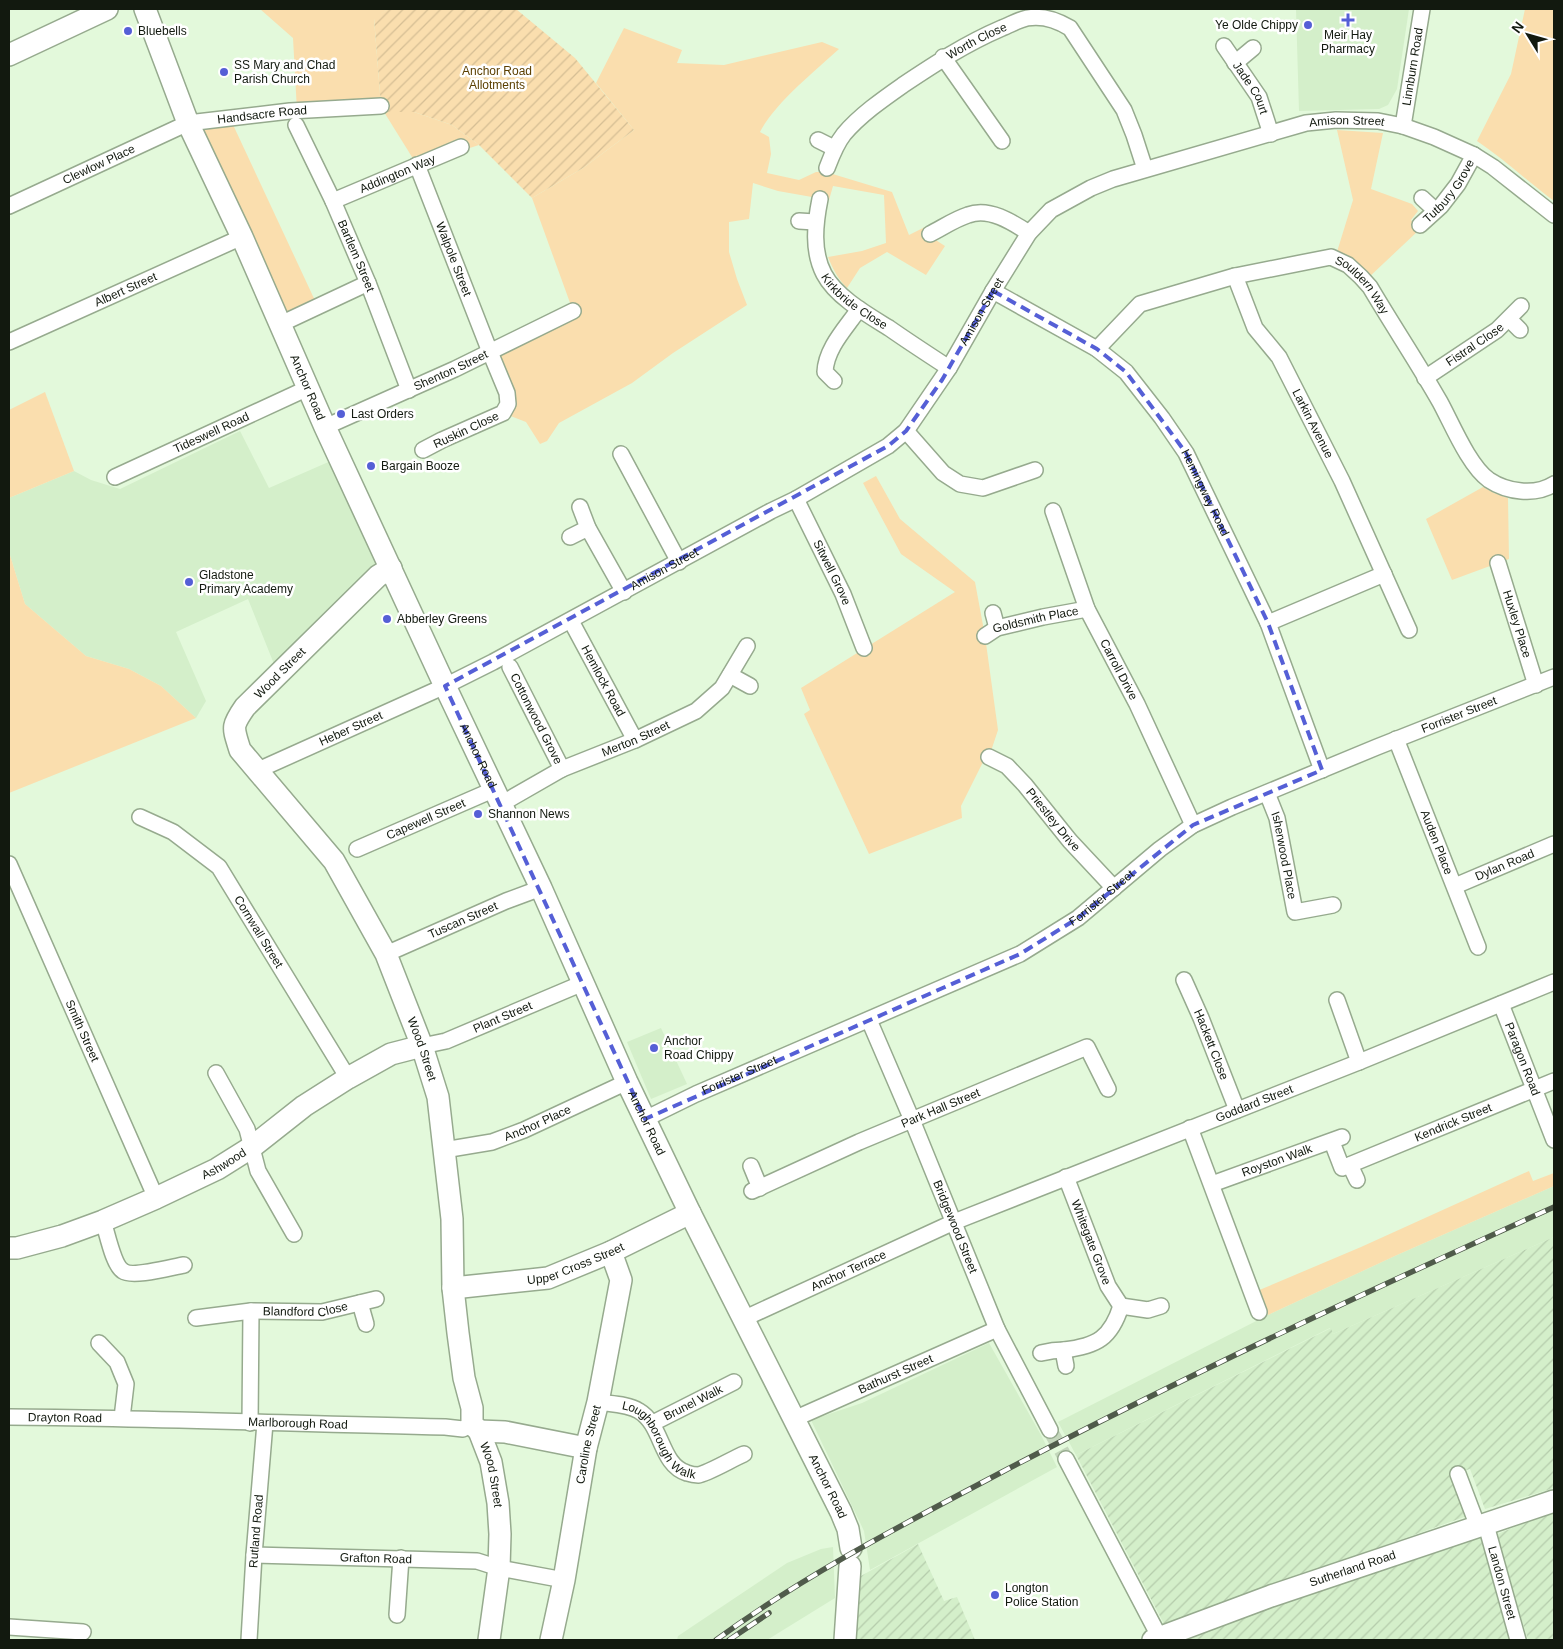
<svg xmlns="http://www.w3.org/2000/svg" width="1563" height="1649" font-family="Arial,sans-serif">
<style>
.built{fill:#d4efca}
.industrial{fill:url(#industrial-furrows)}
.park{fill:#fadeae}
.garden{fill:url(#garden-furrows)}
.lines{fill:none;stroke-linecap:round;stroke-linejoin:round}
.street-tunnel{stroke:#c4d7bc;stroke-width:15;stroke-dasharray:15 8;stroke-linecap:butt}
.street-casing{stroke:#96aa8e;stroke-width:18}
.secondary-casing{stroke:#96aa8e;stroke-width:24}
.street{stroke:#fff;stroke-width:15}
.secondary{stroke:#fff;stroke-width:21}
.rail-casing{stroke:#505b4b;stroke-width:5.5}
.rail{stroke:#fff;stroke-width:4;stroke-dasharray:11;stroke-linecap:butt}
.marked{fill:none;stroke:#555fd6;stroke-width:4;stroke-dasharray:10 6;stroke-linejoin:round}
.poi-dot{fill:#555fd6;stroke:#fff;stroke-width:2}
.labels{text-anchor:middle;stroke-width:5;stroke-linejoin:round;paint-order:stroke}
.poi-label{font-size:12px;fill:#12190f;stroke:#fff;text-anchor:start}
.street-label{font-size:12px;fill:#12190f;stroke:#fff}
.park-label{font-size:12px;fill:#5b3f00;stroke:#fff}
</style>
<defs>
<pattern id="industrial-furrows" width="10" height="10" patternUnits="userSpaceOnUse" patternTransform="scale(1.25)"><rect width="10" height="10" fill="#d4efca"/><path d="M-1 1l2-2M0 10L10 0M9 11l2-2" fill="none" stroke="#b5ccac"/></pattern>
<pattern id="garden-furrows" width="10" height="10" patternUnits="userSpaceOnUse" patternTransform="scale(1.25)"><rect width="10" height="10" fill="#fadeae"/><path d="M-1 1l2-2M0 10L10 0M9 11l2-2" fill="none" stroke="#d5be94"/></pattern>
</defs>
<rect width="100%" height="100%" fill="#e3f9db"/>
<g class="built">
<polygon points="1296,9 1409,9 1397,89 1388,105 1379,109 1299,111"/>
<polygon points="240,431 269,488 333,460 379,565 274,664 248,599 176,632 206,701 196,718 161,686 129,669 86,656 25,604 9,552 9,498 74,471 91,480 120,489"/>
<polygon points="661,1028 687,1084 651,1099 627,1042"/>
<polygon points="1554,1186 1554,1237 1333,1334 1330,1328 1076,1455 1058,1422 1268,1315 1397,1255"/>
<polygon points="989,1343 1041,1435 1057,1467 870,1570 864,1531 811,1420 862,1403"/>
<polygon points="833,1547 835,1598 767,1640 677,1640 678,1636 787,1563 821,1549"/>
</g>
<g class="industrial">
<polygon points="1554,1237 1554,1488 1485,1509 1470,1469 1453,1474 1467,1516 1164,1624 1076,1455 1331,1328 1333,1334"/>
<polygon points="1554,1511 1554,1640 1528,1640 1495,1535"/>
<polygon points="1481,1536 1515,1640 1177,1640"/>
<polygon points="918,1544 944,1601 957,1597 975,1640 856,1640 861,1576"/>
</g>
<g class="park">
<polygon points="260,9 388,9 374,19 381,106 297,111 293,38"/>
<path d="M1525 9H1554V201C1528 182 1504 159 1477 141L1511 74Z"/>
<path d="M624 28 682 50 677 63 724 65 822 42 839 49C815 71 774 104 760 132L769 137 771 154 767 173 799 180 816 172H826L892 192 909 235 927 226 931 237 945 246 926 275 887 252 860 268 847 288C838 279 833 269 828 257L862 251 886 243 884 195 833 186 829 200 778 191 753 183 749 219 729 222V252L737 279 747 305 673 353 632 383 559 423 547 441 540 444 526 422 503 413 508 404 490 352 573 311 532 198 583 168 634 130 596 83Z"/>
<polygon points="402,111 414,112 452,125 479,145 417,165 384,112"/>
<polygon points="228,114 318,307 279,323 188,123"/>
<polygon points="1337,130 1383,133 1371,189 1412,204 1418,211 1411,220 1419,230 1367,279 1336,255 1353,200"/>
<polygon points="45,392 74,471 9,498 9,410"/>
<polygon points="876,476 900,519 975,582 985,636 998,730 989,757 984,760 961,806 962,818 869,854 804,714 810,710 801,688 955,592 901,554 863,483"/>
<polygon points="1483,487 1494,493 1508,498 1509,559 1452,580 1426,519"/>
<polygon points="9,552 25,604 86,656 129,669 161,686 196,718 9,793"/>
<polygon points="1529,1171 1533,1181 1554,1173 1554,1186 1397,1255 1268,1315 1257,1291 1361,1247"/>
</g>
<polygon class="garden" points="388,9 516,9 575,58 634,130 583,168 532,198 479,145 452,125 414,112 384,112 381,106 374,18"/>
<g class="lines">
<polyline class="street-tunnel" points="1050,1430 1066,1459"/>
<defs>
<g id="street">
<path id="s1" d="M1224 46 1259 97 1271 134"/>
<polyline points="943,57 1002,141"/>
<polyline points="1235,63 1253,48"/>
<path id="s2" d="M296 125 333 201 368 283 409 390"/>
<path id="s3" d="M1403 126 1422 9"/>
<polyline points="818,140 834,148"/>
<path id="s4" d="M417 165 490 352 507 393 508 404 503 413 442 440 423 450"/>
<path id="s5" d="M827 168C832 155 836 144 844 134 860 115 883 99 903 85 936 63 965 44 1002 28 1010 25 1018 20 1027 18 1043 15 1057 20 1070 28L1124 110 1134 135 1145 169"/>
<polyline points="1422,198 1435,210"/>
<path id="s6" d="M820 199C815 224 812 251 824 274 836 297 868 315 889 328 909 342 929 355 949 368"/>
<path id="s7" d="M333 201 461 147"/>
<path id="s8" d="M9 206 188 123 290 111 381 106"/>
<polyline points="799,221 815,222"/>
<path id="s9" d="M1420 225 1441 206 1458 184 1474 155"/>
<path d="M930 234C942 228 955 219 968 215 989 207 1012 222 1029 233"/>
<path id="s10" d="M1235 276 1255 328 1279 357 1342 481 1409 630"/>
<path id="s11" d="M993 291 1097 349 1126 372 1162 418 1186 453 1268 623 1322 770"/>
<polyline points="1509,319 1520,330"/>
<polyline points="279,323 287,321 368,283"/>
<path id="s12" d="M9 342 242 237"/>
<path id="s13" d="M1097 349 1140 304 1235 276 1331 257 1348 265 1361 277 1370 287C1393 326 1418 363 1440 402 1452 424 1469 466 1489 480 1507 492 1535 496 1554 484"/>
<path id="s14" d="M1425 378 1497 330 1521 306"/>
<path d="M834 381 825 372C826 348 846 328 859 309"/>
<path id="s15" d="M325 427 455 369 573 311"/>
<polyline points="906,431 943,473 960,484 983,488 1035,470"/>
<polyline points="621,454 679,562"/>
<path id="s16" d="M115 477 308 388"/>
<path id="s17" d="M796 499 843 594 864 648"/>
<polyline points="580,507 588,528 624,592"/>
<path id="s18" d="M1053 511 1087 609 1137 704 1193 825"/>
<polyline points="570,537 588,528"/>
<path id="s19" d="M1498 563 1536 685"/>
<polyline points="993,613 997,628"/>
<path id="s20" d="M571 621 635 740"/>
<polyline points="1268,623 1384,574"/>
<path id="s21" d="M985 636 997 628 1043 617 1087 609"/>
<path id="s22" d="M510 667 562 769"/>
<polyline points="730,675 750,686"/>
<path id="s23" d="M1396 739 1478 947"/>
<path id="s24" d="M989 757 1007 766 1025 785 1070 841 1114 888"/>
<path id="s25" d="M256 771 445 686 493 662 771 511 796 499 888 446 906 431 949 368 993 291 1029 233 1051 210 1091 188 1113 179 1306 123 1336 120 1378 121 1403 126 1434 137 1474 155 1493 167 1554 215"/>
<path id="s26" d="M1267 793 1277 818 1295 912 1333 905"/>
<path id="s27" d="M501 804 562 769 635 740 696 711 722 688 747 646"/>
<path id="s28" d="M140 817 173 832 219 867 348 1078"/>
<path id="s29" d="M357 849 495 789"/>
<path id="s30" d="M9 864 156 1198"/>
<path id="s31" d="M1455 886 1554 844"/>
<path id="s32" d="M386 954 506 901 541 888"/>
<path id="s33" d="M1184 980 1201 1018 1237 1110"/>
<polyline points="1337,1000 1359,1062"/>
<path id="s34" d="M1501 1004 1554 1140"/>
<path id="s35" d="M869 1020 912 1120 997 1329 1050 1430"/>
<path id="s36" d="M422 1046 446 1041 583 983"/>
<polyline points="216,1073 247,1129 258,1171 294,1234"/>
<path id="s37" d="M645 1119 696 1094 1020 954 1078 918 1160 849 1193 825 1232 807 1377 747 1554 677"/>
<polyline points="1190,1128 1259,1312"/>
<path id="s38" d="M1332 1142 1342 1168 1554 1081"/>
<path id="s39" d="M444 1150 492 1142 524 1130 627 1082"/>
<polyline points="1350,1165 1357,1180"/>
<polyline points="751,1166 760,1188"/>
<path id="s40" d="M1066 1177 1108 1286 1121 1306"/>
<path id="s41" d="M1212 1184 1342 1137"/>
<path id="s42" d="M752 1191 859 1142 1087 1047 1108 1089"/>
<path d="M103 1221C107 1232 113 1265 123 1271 132 1278 172 1267 184 1265"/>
<polyline points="360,1303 366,1324"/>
<polyline points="1121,1306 1148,1310 1161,1306"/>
<path id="s43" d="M196 1318 251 1311 322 1312 376 1299"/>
<path id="s44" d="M743 1319 954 1222 1359 1062 1554 982"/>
<polyline points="99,1343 117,1362 126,1384 122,1418"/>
<polyline points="1063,1350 1066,1366"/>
<path d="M1041 1353C1049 1351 1056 1350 1064 1350 1097 1346 1111 1338 1121 1306"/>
<path id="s45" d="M598 1402C610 1404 628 1404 639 1411 663 1425 660 1465 687 1473 690 1474 695 1475 698 1475 707 1474 734 1458 744 1454"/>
<path id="s46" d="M9 1417C154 1418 300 1424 445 1427L463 1429 472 1424"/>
<path id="s47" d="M794 1419 997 1329"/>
<polyline points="250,1423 251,1311"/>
<path id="s48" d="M653 1423 734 1382"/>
<polyline points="1066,1459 1161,1640"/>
<polyline points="1458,1474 1478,1527"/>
<path id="s49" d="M1486 1525 1518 1640"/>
<path id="s50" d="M254 1555 477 1561 499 1568 564 1580"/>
<polyline points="397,1615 401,1558"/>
<polyline points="9,1627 83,1632"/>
<path id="s51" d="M249 1640 254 1555 265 1423"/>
</g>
<g id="secondary">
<path id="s52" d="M145 9 188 123 242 237 325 427 445 686 541 888 627 1082 690 1213 841 1512 848 1529 851 1548"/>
<polyline points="9,55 107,9"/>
<path id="s53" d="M391 568 378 576 245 707C231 727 233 727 240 750L334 861 386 954 422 1046 438 1097 452 1219 453 1288 458 1333 464 1378 472 1408V1424L479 1431 491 1462 498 1503 500 1534 499 1568 489 1640"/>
<path id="s54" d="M9 1248H17L62 1236 103 1221 156 1198 217 1169 252 1147 304 1106 348 1078 391 1054 422 1046"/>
<path id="s55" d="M453 1288 548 1278 611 1252 690 1213"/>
<polyline points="479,1431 505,1432 586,1448"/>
<path id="s56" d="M551 1640 564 1580 586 1448 598 1402 621 1280 611 1252"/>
<polyline points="845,1640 850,1566"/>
<path id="s57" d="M1153 1640 1271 1596 1554 1501"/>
</g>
</defs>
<use href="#street" class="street-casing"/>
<use href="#secondary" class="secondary-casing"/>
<use href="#street" class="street"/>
<use href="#secondary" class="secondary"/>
<defs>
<g id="rail">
<path d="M716 1640C806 1574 904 1524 1002 1472 1183 1377 1368 1291 1554 1207"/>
<polyline points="729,1640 769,1613"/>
</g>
</defs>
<use href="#rail" class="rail-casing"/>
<use href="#rail" class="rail"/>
</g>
<path class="marked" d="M993 291 1097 349 1126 372 1186 453 1268 623 1322 770 1193 825 1078 918 1020 954 645 1119 445 686 888 446 906 431 942 380Z"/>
<g class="poi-dot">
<path d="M1345.5 12.5h5v5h5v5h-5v5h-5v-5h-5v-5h5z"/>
<circle cx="1308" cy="25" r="5"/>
<circle cx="128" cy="31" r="5"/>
<circle cx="224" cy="72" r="5"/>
<circle cx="341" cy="414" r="5"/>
<circle cx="371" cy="466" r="5"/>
<circle cx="189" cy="582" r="5"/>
<circle cx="387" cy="619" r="5"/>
<circle cx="478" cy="814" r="5"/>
<circle cx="654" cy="1048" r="5"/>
<circle cx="995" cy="1595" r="5"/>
</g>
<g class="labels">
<g class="poi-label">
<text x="1298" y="29" text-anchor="end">Ye Olde Chippy</text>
<text x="138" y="35">Bluebells</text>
<text x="1348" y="39" text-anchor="middle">Meir Hay<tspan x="1348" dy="14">Pharmacy</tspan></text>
<text x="234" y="69">SS Mary and Chad<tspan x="234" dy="14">Parish Church</tspan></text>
<text x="351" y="418">Last Orders</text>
<text x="381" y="470">Bargain Booze</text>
<text x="199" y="579">Gladstone<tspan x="199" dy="14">Primary Academy</tspan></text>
<text x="397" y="623">Abberley Greens</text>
<text x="488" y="818">Shannon News</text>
<text x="664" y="1045">Anchor<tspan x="664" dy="14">Road Chippy</tspan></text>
<text x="1005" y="1592">Longton<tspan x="1005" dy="14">Police Station</tspan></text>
</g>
<g class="street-label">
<text dy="4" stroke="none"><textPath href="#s5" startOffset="201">Worth Close</textPath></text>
<text dy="4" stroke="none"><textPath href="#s3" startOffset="60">Linnburn Road</textPath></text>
<text dy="4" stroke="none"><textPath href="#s1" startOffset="50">Jade Court</textPath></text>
<text dy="4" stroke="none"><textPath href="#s8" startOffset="272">Handsacre Road</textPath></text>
<text dy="4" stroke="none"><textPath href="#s25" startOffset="1311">Amison Street</textPath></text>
<text dy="4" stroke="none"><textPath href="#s8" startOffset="99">Clewlow Place</textPath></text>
<text dy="4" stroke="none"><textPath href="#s7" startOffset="70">Addington Way</textPath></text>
<text dy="4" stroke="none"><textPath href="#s9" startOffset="45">Tutbury Grove</textPath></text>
<text dy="4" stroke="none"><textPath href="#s2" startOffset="144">Bartlem Street</textPath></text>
<text dy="4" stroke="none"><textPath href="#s4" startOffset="101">Walpole Street</textPath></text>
<text dy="4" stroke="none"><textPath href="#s13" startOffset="302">Souldern Way</textPath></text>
<text dy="4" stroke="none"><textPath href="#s12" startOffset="128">Albert Street</textPath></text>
<text dy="4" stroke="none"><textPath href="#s6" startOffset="118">Kirkbride Close</textPath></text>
<text dy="4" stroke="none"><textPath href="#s25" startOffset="876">Amison Street</textPath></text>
<text dy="4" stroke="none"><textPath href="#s14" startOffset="60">Fistral Close</textPath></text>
<text dy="4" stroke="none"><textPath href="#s15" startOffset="138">Shenton Street</textPath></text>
<text dy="4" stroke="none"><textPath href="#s52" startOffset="412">Anchor Road</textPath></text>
<text dy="4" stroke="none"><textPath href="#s10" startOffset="168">Larkin Avenue</textPath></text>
<text transform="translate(466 430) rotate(-25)" y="4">Ruskin Close</text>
<text dy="4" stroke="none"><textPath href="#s16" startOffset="106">Tideswell Road</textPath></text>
<text dy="4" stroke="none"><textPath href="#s11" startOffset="301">Hemingway Road</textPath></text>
<text dy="4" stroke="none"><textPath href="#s25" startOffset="456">Amison Street</textPath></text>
<text dy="4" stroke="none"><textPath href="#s17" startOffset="82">Sitwell Grove</textPath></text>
<text dy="4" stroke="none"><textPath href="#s21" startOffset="54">Goldsmith Place</textPath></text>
<text dy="4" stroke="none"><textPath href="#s19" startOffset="64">Huxley Place</textPath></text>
<text dy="4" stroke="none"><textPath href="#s18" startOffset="172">Carroll Drive</textPath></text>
<text transform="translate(280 673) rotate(-45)" y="4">Wood Street</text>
<text dy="4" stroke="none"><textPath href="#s20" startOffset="68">Hemlock Road</textPath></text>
<text dy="4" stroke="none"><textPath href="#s37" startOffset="914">Forrister Street</textPath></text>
<text dy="4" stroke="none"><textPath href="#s22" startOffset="58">Cottonwood Grove</textPath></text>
<text dy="4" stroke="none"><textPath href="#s25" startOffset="104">Heber Street</textPath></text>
<text dy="4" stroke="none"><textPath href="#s27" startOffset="150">Merton Street</textPath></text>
<text dy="4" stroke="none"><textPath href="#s52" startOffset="818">Anchor Road</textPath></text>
<text dy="4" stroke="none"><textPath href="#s29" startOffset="75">Capewell Street</textPath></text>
<text dy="4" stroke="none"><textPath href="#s24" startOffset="91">Priestley Drive</textPath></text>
<text dy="4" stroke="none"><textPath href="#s23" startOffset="111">Auden Place</textPath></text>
<text dy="4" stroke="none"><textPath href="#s26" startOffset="65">Isherwood Place</textPath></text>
<text dy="4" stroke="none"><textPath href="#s31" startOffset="54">Dylan Road</textPath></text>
<text dy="4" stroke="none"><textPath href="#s37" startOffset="509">Forrister Street</textPath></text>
<text dy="4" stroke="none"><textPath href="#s32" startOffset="84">Tuscan Street</textPath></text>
<text dy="4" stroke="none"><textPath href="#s28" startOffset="170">Cornwall Street</textPath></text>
<text dy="4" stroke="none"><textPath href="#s36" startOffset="86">Plant Street</textPath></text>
<text dy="4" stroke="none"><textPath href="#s30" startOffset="182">Smith Street</textPath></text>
<text dy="4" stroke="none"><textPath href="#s33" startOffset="70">Hackett Close</textPath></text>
<text dy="4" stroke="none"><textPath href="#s53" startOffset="602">Wood Street</textPath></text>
<text dy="4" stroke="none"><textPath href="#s34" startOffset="59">Paragon Road</textPath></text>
<text dy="4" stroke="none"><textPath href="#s37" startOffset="104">Forrister Street</textPath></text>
<text dy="4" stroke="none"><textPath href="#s44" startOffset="555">Goddard Street</textPath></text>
<text dy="4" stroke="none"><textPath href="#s42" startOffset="206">Park Hall Street</textPath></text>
<text dy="4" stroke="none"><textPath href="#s38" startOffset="148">Kendrick Street</textPath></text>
<text dy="4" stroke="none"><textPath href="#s39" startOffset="98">Anchor Place</textPath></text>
<text dy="4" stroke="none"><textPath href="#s52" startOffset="1222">Anchor Road</textPath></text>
<text dy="4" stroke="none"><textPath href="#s41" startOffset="69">Royston Walk</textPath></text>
<text dy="4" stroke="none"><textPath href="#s54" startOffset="232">Ashwood</textPath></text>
<text dy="4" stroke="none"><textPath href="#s35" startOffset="224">Bridgewood Street</textPath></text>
<text dy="4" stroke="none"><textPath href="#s40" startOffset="70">Whitegate Grove</textPath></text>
<text dy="4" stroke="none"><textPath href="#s55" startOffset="126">Upper Cross Street</textPath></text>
<text dy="4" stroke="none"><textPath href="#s44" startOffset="116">Anchor Terrace</textPath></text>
<text dy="4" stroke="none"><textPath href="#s43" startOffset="110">Blandford Close</textPath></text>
<text dy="4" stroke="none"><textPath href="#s47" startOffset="111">Bathurst Street</textPath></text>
<text dy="4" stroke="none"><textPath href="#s48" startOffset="45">Brunel Walk</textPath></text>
<text dy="4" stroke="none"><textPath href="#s46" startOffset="56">Drayton Road</textPath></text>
<text dy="4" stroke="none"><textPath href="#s46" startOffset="289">Marlborough Road</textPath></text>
<text dy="4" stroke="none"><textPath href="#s45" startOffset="78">Loughborough Walk</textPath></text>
<text dy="4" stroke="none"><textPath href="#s56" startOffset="199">Caroline Street</textPath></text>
<text dy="4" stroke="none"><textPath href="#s53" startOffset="1038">Wood Street</textPath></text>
<text dy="4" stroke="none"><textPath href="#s52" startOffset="1628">Anchor Road</textPath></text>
<text dy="4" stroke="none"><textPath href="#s51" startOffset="109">Rutland Road</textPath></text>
<text dy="4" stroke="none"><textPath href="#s50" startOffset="122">Grafton Road</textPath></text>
<text dy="4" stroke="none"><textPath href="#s57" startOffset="212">Sutherland Road</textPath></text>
<text dy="4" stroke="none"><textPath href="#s49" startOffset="60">Landon Street</textPath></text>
</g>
<g class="park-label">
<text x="497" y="75">Anchor Road<tspan x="497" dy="14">Allotments</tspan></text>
</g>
</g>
<rect width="1563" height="1649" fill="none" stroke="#12190f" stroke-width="20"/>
<g transform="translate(1528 35) rotate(307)" stroke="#ffffff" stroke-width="4" paint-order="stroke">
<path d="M0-4L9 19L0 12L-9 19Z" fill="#12190f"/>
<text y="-8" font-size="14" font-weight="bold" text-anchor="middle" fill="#12190f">N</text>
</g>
</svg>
